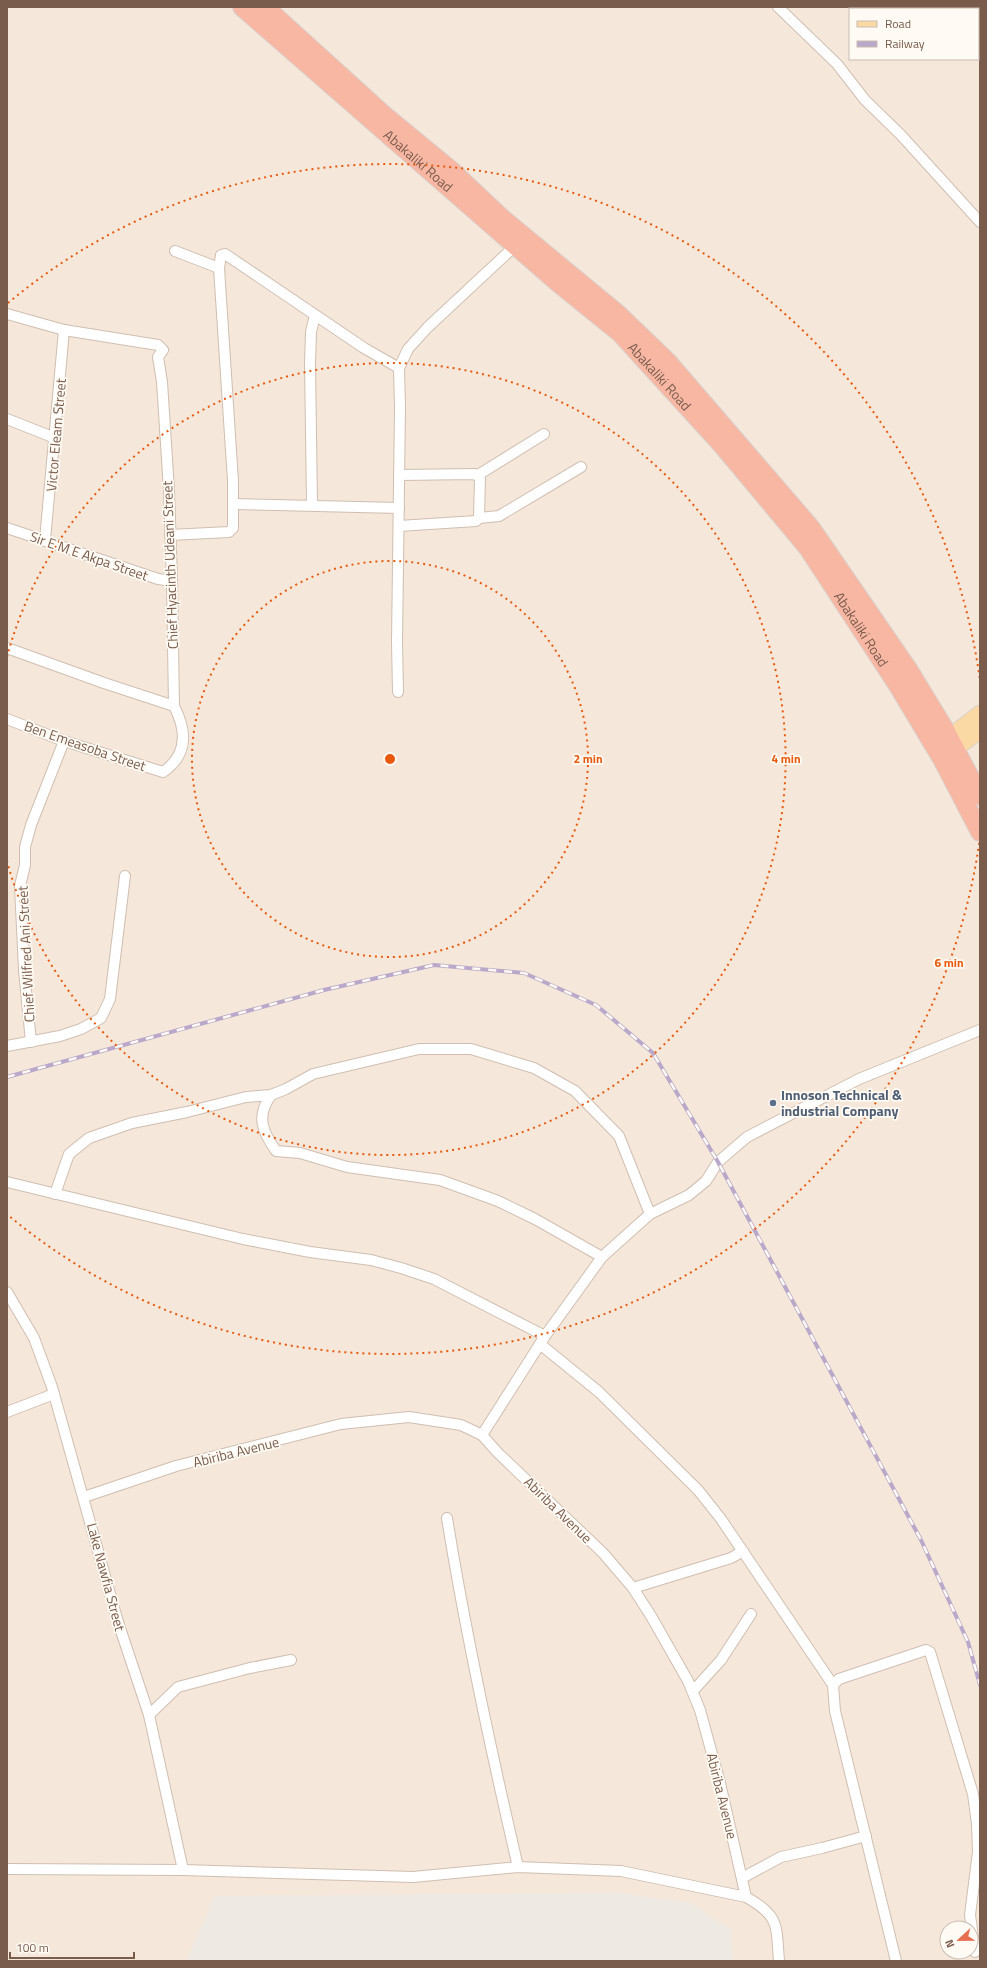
<svg xmlns="http://www.w3.org/2000/svg" width="987" height="1968" font-family="'Titillium Web',sans-serif">
<style>
.residential{fill:#f5e8da;fill-rule:evenodd}
.industrial{fill:#efe9e4}
.lines{fill:none;stroke-linecap:round;stroke-linejoin:round}
.street-casing{stroke:#d1beb0;stroke-width:12}
.primary-casing{stroke:#dad1cd;stroke-width:17}
.highway-casing{stroke:#dad1cd;stroke-width:20}
.street{stroke:#fff;stroke-width:10}
.primary{stroke:#fbd9a5;stroke-width:15}
.highway{stroke:#f7b7a3;stroke-width:18}
.rail-casing{stroke:#b9a8c9;stroke-width:4}
.rail{stroke:#fffaf3;stroke-width:2.5;stroke-dasharray:8;stroke-linecap:butt}
.ring{fill:none;stroke:#e8590c;stroke-width:2;stroke-dasharray:2 4}
.service-dot{fill:#5c6f8a;stroke:#fffaf3;stroke-width:1.5}
.labels{text-anchor:middle;stroke-width:3.5;stroke-linejoin:round;paint-order:stroke}
.street-label{font-size:14px;fill:#7a5c4d;stroke:#fffaf3}
.service-label{font-size:14px;font-weight:bold;fill:#4e5e75;stroke:#fffaf3;text-anchor:start}
.centre{fill:#e8590c;stroke:#fffaf3;stroke-width:2}
.ring-label{font-size:12px;text-anchor:middle;font-weight:bold;fill:#e8590c;stroke:#fffaf3;stroke-width:3.5;stroke-linejoin:round;paint-order:stroke}
</style>
<rect width="100%" height="100%" fill="#fdf6ec"/>
<path class="residential" d="M7 7H980V1961H7ZM850 9H978V59H850ZM947 1928H971V1952H947Z"/>
<polygon class="industrial" points="619,1893 691,1903 731,1930 733,1961 186,1961 215,1896"/>
<g class="lines">
<defs>
<g id="street">
<polyline points="778,7 837,64 865,100 900,134 980,222"/>
<polyline points="175,251 219,268"/>
<path d="M7 314 64 330 158 345 163 350 158 357 162 382 169 490 172 581 174 706C187 731 188 755 163 772L64 741 7 719"/>
<polyline points="7,419 55,438"/>
<polyline points="478,475 544,434"/>
<polyline points="234,504 399,508"/>
<polyline points="312,505 310,363 311,332 315,315"/>
<polyline points="479,518 499,516 581,467"/>
<polyline points="399,526 476,521 479,518 480,478 475,474 399,475"/>
<polyline points="7,528 158,579 172,581"/>
<polyline points="170,535 229,532 233,528 233,481 219,268 221,255 225,254 364,348 399,368"/>
<polyline points="45,540 64,330"/>
<polyline points="7,648 104,683 174,706"/>
<polyline points="398,692 397,642 400,408 399,368 408,349 428,327 516,245"/>
<polyline points="31,1042 24,970 20,886 25,865 25,847 31,825 64,741"/>
<polyline points="7,1046 60,1036 81,1029 101,1018 110,999 125,876"/>
<path d="M271 1095C256 1116 262 1131 276 1151L300 1153 347 1167 440 1180 498 1201 535 1219 602 1257"/>
<polyline points="7,1182 243,1239 310,1252 371,1260 401,1268 434,1279 545,1336"/>
<polyline points="55,1194 69,1154 89,1138 132,1123 187,1112 246,1097 271,1095 286,1089 313,1074 419,1049 471,1049 534,1068 575,1091 619,1136 650,1214"/>
<polyline points="7,1292 34,1338 52,1387 118,1622 149,1715 183,1870"/>
<polyline points="540,1344 599,1392 698,1490 721,1519 833,1685"/>
<polyline points="7,1412 54,1394"/>
<polyline points="482,1435 545,1336 602,1257 650,1214 689,1195 706,1181 718,1162 747,1137 859,1079 980,1030"/>
<path d="M84 1497 176 1466 341 1424 409 1417 461 1425 482 1435 498 1453 603 1553 633 1588 651 1616 688 1681 700 1710 720 1783 746 1897C780 1916 776 1925 779 1961"/>
<path d="M447 1518C466 1636 491 1751 518 1867"/>
<polyline points="633,1588 731,1558 743,1551"/>
<polyline points="693,1691 721,1660 751,1614"/>
<polyline points="149,1715 178,1687 250,1668 291,1660"/>
<polyline points="7,1869 183,1870 413,1877 518,1867 621,1871 746,1897"/>
<polyline points="742,1878 781,1857 822,1848 866,1836"/>
<polyline points="896,1961 835,1711 833,1685 839,1679 926,1650 930,1652 973,1794 977,1824 978,1852 970,1915 975,1952"/>
</g>
<g id="primary">
<polyline points="940,744 980,713"/>
<polyline points="946,756 980,731"/>
</g>
<g id="highway">
<path id="s1" d="M242 7 557 282 620 333 722 445 808 548 897 684 942 759 980 832"/>
<polyline points="265,7 384,115 452,171 503,219 618,314 668,362 811,528 908,669 944,728 980,796"/>
</g>
</defs>
<use href="#street" class="street-casing"/>
<use href="#primary" class="primary-casing"/>
<use href="#highway" class="highway-casing"/>
<use href="#street" class="street"/>
<use href="#primary" class="primary"/>
<use href="#highway" class="highway"/>
<defs>
<polyline id="rail" points="7,1077 324,990 434,965 524,973 596,1005 653,1053 718,1162 921,1540 968,1642 980,1685"/>
</defs>
<use href="#rail" class="rail-casing"/>
<use href="#rail" class="rail"/>
</g>
<g class="ring">
<circle cx="390" cy="759" r="198"/>
<path d="M7 657A396 396 0 1 1 7 861"/>
<path d="M980 837A595 595 0 0 1 8 1215M8 303A595 595 0 0 1 980 681"/>
</g>
<circle class="service-dot" cx="773" cy="1103" r="4"/>
<g class="labels">
<g class="street-label">
<text dy="5" stroke="none"><textPath href="#s1" startOffset="234">Abakaliki Road</textPath></text>
<text dy="5" stroke="none"><textPath href="#s1" startOffset="558">Abakaliki Road</textPath></text>
<text transform="translate(56 435) rotate(-85)" y="5">Victor Eleam Street</text>
<text transform="translate(89 556) rotate(19)" y="5">Sir E M E Akpa Street</text>
<text transform="translate(170 565) rotate(-92)" y="5">Chief Hyacinth Udeani Street</text>
<text dy="5" stroke="none"><textPath href="#s1" startOffset="882">Abakaliki Road</textPath></text>
<text transform="translate(85 746) rotate(19)" y="5">Ben Emeasoba Street</text>
<text transform="translate(26 954) rotate(-93)" y="5">Chief Wilfred Ani Street</text>
<text transform="translate(236 1452) rotate(-14)" y="5">Abiriba Avenue</text>
<text transform="translate(558 1510) rotate(44)" y="5">Abiriba Avenue</text>
<text transform="translate(106 1577) rotate(75)" y="5">Lake Nawfia Street</text>
<text transform="translate(722 1796) rotate(76)" y="5">Abiriba Avenue</text>
</g>
<g class="service-label">
<text x="781" y="1100">Innoson Technical &amp;<tspan x="781" dy="16">industrial Company</tspan></text>
</g>
</g>
<circle cx="390" cy="759" r="6" class="centre"/>
<g class="ring-label">
<text x="588" y="763">2 min</text>
<text x="786" y="763">4 min</text>
<text x="949" y="967">6 min</text>
</g>
<rect width="987" height="1968" fill="none" stroke="#7a5c4d" stroke-width="16"/>
<rect x="849" y="8" width="130" height="52" fill="#fffaf3" stroke="#cabbb1"/>
<rect x="857" y="21" width="20" height="6" fill="#fbd9a5" stroke="#cabbb1"/>
<text x="885" y="28" font-size="12" fill="#7a5c4d">Road</text>
<rect x="857" y="41" width="20" height="6" fill="#b9a8c9" stroke="#cabbb1"/>
<text x="885" y="48" font-size="12" fill="#7a5c4d">Railway</text>
<g transform="translate(959 1940) rotate(248)"><circle r="19" fill="#fffaf3" stroke="#cabbb1"/>
<path d="M0-3L7 15L0 10L-7 15Z" fill="#e76f51"/>
<text y="-6" font-size="11" font-weight="bold" text-anchor="middle" fill="#7a5c4d">N</text>
</g>
<path d="M10 1952v6h124v-6" fill="none" stroke="#7a5c4d" stroke-width="2"/>
<text x="16" y="1952" font-size="12" fill="#7a5c4d" stroke="#fffaf3" stroke-width="3" paint-order="stroke">100 m</text>
</svg>
